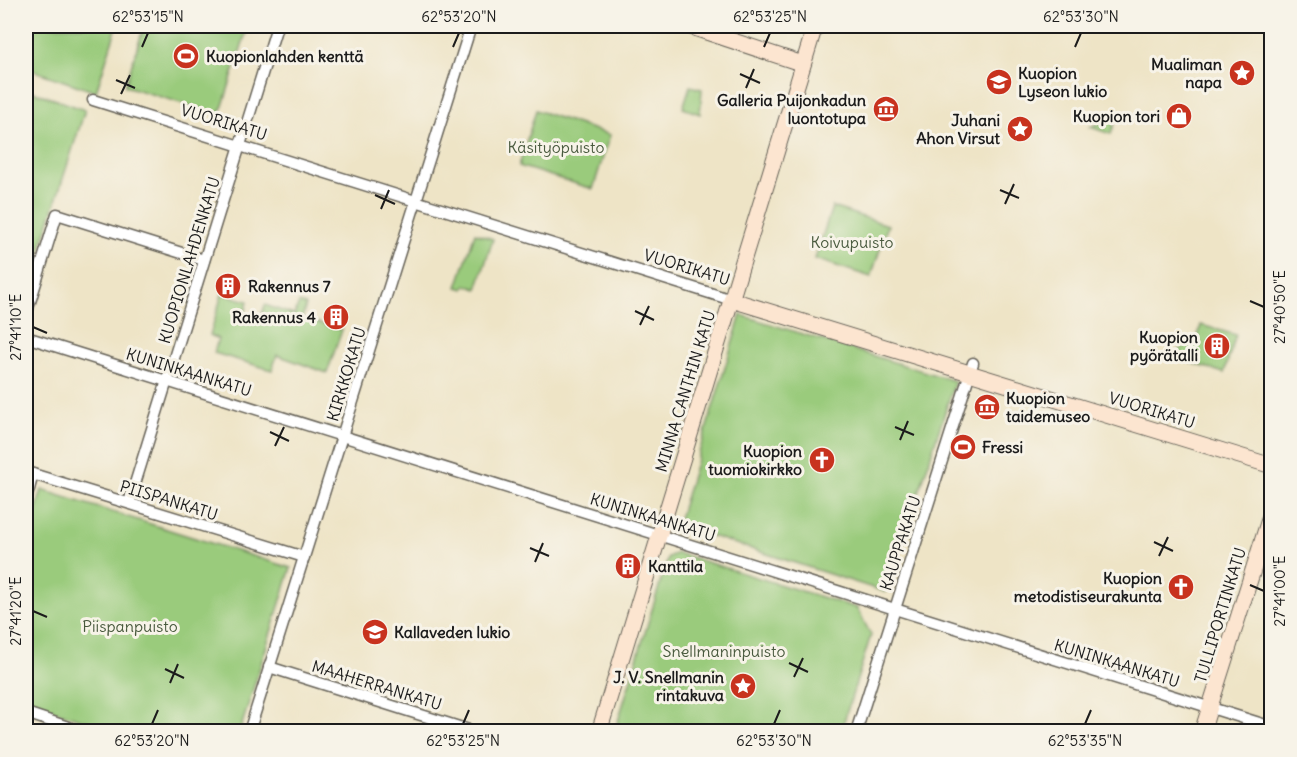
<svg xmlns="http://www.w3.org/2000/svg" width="1297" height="757" font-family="Delius,sans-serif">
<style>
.green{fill:#9acb7b;stroke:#5b744c;stroke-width:1.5}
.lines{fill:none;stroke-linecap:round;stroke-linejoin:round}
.street-casing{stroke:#666258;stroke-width:13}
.secondary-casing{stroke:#666258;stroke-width:17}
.street{stroke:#fff;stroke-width:10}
.secondary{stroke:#fce5d0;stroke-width:15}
.ticks{fill:none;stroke:#1c1c1c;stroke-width:2}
.labels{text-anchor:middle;stroke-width:6;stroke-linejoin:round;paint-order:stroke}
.poi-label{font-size:16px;font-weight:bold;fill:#1c1c1c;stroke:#f7f3e8;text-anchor:end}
.street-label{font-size:16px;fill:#1c1c1c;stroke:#f7f3e8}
.park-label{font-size:16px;fill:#48593d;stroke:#f7f3e8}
.neatline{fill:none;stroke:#1c1c1c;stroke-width:2}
.ticks-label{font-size:15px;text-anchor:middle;fill:#1c1c1c}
</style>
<rect width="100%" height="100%" fill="#f7f3e8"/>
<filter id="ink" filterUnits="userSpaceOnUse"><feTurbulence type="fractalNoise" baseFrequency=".0167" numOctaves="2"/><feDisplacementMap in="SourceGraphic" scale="12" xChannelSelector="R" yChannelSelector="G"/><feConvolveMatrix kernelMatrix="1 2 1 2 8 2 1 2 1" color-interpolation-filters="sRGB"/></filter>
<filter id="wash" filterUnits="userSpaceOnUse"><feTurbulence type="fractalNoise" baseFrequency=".008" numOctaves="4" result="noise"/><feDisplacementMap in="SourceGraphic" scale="24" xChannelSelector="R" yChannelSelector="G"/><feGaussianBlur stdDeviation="1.35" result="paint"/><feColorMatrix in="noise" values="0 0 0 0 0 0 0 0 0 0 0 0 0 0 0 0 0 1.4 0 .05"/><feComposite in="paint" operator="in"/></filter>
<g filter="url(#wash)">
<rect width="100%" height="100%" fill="#eee4c6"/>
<g class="green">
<polygon points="26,26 117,26 96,92 26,68"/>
<polygon points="144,26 248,26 220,115 125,86"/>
<polygon points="690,86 702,89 700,114 683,108"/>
<polygon points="26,89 85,110 26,294"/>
<polygon points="536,110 610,135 593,189 519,166"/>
<polygon points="1111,118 1115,121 1111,134 1090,127"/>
<polygon points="832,207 888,225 871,277 815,259"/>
<polygon points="475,233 493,239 477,289 466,285 464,289 457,287"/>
<polygon points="222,294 248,301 244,319 259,323 265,305 294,315 299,303 306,305 302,318 342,330 327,373 277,355 272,370 214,353 218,339 210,335"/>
<polygon points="741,315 955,381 887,591 885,592 677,525"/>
<polygon points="1201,325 1236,335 1224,373 1176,358 1179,350 1197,340"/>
<polygon points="42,490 291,568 240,731 118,731 26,702 26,543"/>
<polygon points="677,553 857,608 871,635 841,731 615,731 668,557"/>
</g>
</g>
<g filter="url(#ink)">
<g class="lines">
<defs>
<g id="street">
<polyline points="93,100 732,300"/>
<polyline points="26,315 57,214 204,260"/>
<polyline points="26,337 1272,727"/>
<polyline points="26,472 304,557"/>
<polyline points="26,500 33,474"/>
<polyline points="129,503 277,26"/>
<polyline points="269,667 475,732"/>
<polyline points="26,713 83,732"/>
<polyline points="249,732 471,26"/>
<polyline points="856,732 973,363"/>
</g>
<g id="secondary">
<polyline points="688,26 803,64"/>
<polyline points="732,300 1272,466"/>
<polyline points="599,732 815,26"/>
<polyline points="1202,732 1272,510"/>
</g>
</defs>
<use href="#street" class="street-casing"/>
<use href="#secondary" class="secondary-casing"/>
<use href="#street" class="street"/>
<use href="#secondary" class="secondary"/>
</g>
</g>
<path class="ticks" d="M142 47 148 33M453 47 459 33M764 47 770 33M1075 47 1081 33M740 74 760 83M116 80 135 88M746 88 754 69M121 94 130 75M1000 190 1019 198M375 195 395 204M1005 204 1014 184M381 209 389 190M1250 301 1264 307M635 311 654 320M640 325 649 306M33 327 47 333M895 427 914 435M270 432 289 441M900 440 908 421M275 446 284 427M1154 542 1173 551M530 548 549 556M1159 556 1168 537M535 562 543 543M1250 585 1264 591M33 611 47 617M789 663 808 672M165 669 184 678M794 677 803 658M170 683 178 664M152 724 158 710M463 724 469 710M774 724 780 710M1085 724 1091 710"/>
<defs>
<symbol id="stadium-disc" viewBox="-11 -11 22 22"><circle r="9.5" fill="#c8321e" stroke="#f7f3e8"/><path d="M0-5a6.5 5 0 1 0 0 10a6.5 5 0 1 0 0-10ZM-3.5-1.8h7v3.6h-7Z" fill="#fff"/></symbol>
<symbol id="sight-disc" viewBox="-11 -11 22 22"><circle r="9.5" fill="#c8321e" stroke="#f7f3e8"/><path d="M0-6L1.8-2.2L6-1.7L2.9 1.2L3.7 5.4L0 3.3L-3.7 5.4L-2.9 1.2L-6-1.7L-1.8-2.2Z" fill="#fff"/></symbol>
<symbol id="school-disc" viewBox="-11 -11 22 22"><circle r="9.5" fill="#c8321e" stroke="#f7f3e8"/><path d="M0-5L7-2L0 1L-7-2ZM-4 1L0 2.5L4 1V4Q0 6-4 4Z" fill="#fff"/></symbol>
<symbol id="museum-disc" viewBox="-11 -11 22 22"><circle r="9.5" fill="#c8321e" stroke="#f7f3e8"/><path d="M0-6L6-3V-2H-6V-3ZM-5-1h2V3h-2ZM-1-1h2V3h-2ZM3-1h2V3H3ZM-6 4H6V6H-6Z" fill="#fff"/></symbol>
<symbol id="shop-disc" viewBox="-11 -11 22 22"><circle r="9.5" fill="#c8321e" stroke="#f7f3e8"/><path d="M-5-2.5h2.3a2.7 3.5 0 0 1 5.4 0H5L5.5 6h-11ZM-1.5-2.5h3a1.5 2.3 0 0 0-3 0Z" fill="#fff"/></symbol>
<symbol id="building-disc" viewBox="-11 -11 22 22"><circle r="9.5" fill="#c8321e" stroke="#f7f3e8"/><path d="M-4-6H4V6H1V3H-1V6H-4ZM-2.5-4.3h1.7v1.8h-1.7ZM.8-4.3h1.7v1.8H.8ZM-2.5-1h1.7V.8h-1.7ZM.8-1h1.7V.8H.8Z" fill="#fff"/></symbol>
<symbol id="church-disc" viewBox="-11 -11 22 22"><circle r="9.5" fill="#c8321e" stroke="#f7f3e8"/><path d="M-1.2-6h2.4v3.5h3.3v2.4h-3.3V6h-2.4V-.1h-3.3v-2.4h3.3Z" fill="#fff"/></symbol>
</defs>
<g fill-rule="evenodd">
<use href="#stadium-disc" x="171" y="41" width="30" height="30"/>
<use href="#sight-disc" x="1227" y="58" width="30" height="30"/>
<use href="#school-disc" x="984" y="67" width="30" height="30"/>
<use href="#museum-disc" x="871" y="94" width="30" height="30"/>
<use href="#shop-disc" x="1164" y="101" width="30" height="30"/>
<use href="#sight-disc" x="1005" y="114" width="30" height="30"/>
<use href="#building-disc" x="213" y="271" width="30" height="30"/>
<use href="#building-disc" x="321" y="302" width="30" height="30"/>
<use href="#building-disc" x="1202" y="331" width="30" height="30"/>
<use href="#museum-disc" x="972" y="392" width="30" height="30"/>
<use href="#stadium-disc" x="948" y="432" width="30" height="30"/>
<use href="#church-disc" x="807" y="445" width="30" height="30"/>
<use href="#building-disc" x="613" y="551" width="30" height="30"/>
<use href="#church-disc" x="1166" y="572" width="30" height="30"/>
<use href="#school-disc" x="360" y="617" width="30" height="30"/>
<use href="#sight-disc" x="728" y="671" width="30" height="30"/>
</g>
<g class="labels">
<g class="poi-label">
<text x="206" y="62" text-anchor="start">Kuopionlahden kenttä</text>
<text x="1222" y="70">Mualiman<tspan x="1222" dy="18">napa</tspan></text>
<text x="1018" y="79" text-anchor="start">Kuopion<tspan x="1018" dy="18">Lyseon lukio</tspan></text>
<text x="866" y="106">Galleria Puijonkadun<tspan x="866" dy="18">luontotupa</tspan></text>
<text x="1160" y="122">Kuopion tori</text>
<text x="1000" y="126">Juhani<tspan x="1000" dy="18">Ahon Virsut</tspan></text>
<text x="248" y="292" text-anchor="start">Rakennus 7</text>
<text x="316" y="323">Rakennus 4</text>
<text x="1198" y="343">Kuopion<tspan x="1198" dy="18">pyörätalli</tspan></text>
<text x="1006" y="404" text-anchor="start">Kuopion<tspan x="1006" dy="18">taidemuseo</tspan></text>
<text x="982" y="453" text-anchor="start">Fressi</text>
<text x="802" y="457">Kuopion<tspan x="802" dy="18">tuomiokirkko</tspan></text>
<text x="648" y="572" text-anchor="start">Kanttila</text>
<text x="1162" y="584">Kuopion<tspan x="1162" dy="18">metodistiseurakunta</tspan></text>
<text x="394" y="638" text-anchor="start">Kallaveden lukio</text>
<text x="724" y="683">J. V. Snellmanin<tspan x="724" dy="18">rintakuva</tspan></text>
</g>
<g class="street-label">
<text transform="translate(224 122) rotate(17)" y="6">VUORIKATU</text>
<text transform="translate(189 260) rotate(-73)" y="6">KUOPIONLAHDENKATU</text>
<text transform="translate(687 267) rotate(17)" y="6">VUORIKATU</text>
<text transform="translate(189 372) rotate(17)" y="6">KUNINKAANKATU</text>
<text transform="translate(346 374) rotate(-73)" y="6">KIRKKOKATU</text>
<text transform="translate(685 391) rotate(-73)" y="6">MINNA CANTHIN KATU</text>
<text transform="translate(1152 410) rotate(17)" y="6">VUORIKATU</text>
<text transform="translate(169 500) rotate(17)" y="6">PIISPANKATU</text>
<text transform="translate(653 517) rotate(17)" y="6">KUNINKAANKATU</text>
<text transform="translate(900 543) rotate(-72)" y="6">KAUPPAKATU</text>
<text transform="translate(1220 615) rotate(-73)" y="6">TULLIPORTINKATU</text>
<text transform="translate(1117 663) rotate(17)" y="6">KUNINKAANKATU</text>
<text transform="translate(377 685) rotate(17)" y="6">MAAHERRANKATU</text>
</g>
<g class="park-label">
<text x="556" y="153">Käsityöpuisto</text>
<text x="852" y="248">Koivupuisto</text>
<text x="130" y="632">Piispanpuisto</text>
<text x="724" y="657">Snellmaninpuisto</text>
</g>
</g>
<rect width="1297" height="757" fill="none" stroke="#f7f3e8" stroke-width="66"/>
<rect x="33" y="33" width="1231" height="691" class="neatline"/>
<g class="ticks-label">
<text x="148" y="22">62°53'15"N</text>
<text x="459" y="22">62°53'20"N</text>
<text x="770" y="22">62°53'25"N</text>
<text x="1081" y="22">62°53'30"N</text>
<text transform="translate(1280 307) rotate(-90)" y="5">27°40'50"E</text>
<text transform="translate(16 327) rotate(-90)" y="5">27°41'10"E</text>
<text transform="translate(1280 591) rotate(-90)" y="5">27°41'00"E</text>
<text transform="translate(16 611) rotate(-90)" y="5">27°41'20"E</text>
<text x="152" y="746">62°53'20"N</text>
<text x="463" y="746">62°53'25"N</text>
<text x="774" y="746">62°53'30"N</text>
<text x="1085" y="746">62°53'35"N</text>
</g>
</svg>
